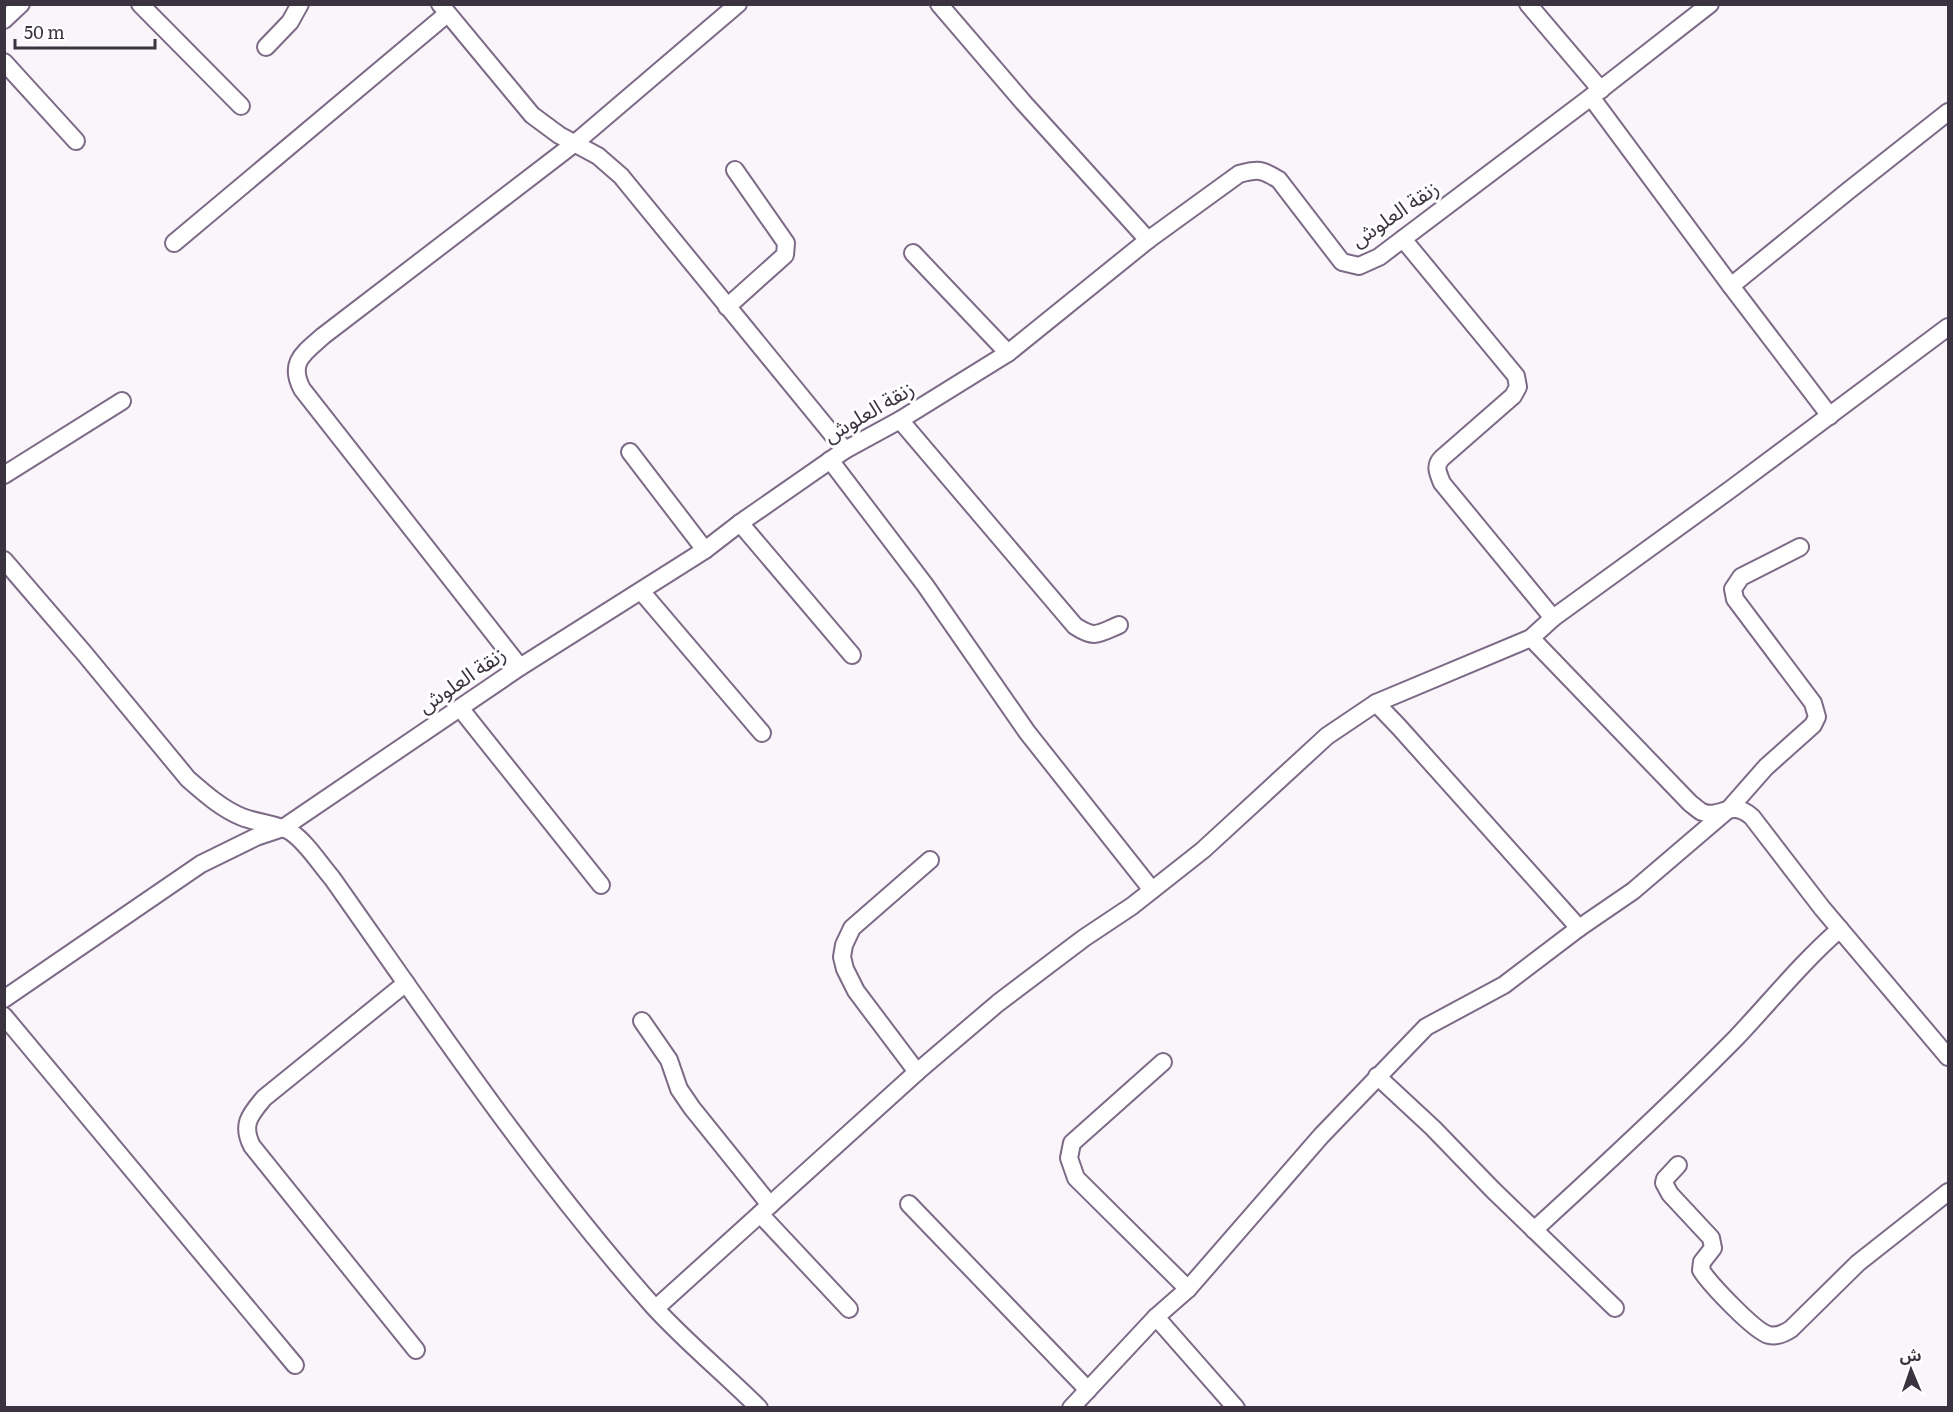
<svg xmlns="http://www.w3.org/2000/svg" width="1953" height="1412" font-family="Literata,'Noto Sans Arabic',serif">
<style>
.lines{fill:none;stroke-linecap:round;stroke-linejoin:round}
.minor-casing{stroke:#7d6a86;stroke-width:20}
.minor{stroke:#fff;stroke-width:16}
.labels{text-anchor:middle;stroke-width:6;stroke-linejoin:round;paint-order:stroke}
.street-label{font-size:21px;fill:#3b333f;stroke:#fff}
</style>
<rect width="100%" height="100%" fill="#f9f5fb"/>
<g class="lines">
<defs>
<g id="minor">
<polyline points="140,4 241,106"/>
<polyline points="440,4 532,115 559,135 598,156 621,176 845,450"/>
<polyline points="939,4 1023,102 1148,240"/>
<polyline points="1528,4 1601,90"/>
<polyline points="4,20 21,4"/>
<polyline points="266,47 290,22 300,4"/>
<polyline points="4,62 76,141"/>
<polyline points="1591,97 1731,286 1830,416"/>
<path d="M1403 239 1516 376 1518 387 1513 396 1442 458C1434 466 1438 473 1442 483L1553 618"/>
<polyline points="174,243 447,14"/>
<polyline points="913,253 1008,353"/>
<polyline points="1731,286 1848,191 1948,112"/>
<polyline points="727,307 785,255 786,243 735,170"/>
<path d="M900 420 1075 626C1095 639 1098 634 1119 625"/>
<polyline points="630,452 705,550"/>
<polyline points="830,460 925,585 1027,732 1152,890"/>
<polyline points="4,475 122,401"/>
<polyline points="740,523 852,655"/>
<path d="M4 560 84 653 188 779C204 793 222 809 242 817 257 823 278 824 291 832 307 843 319 863 332 878 435 1024 535 1173 654 1307 687 1343 725 1374 759 1408"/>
<polyline points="641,591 762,733"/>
<path d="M1531 638 1690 803C1694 806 1698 810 1702 812 1721 820 1730 798 1752 817L1822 908 1948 1057"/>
<path d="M520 667 302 389C288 362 304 353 323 336L575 143 738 4"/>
<polyline points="1376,703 1399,727 1579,928"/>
<polyline points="460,708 601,885"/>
<path d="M406 983 264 1098C250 1115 241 1124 252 1146L416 1350"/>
<path d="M4 999 201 864 256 837 283 828 520 667 705 550 740 523 845 450 900 420 1008 353 1148 240 1239 174C1258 169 1262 169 1279 180L1342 262 1359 266 1379 257 1591 97 1710 4"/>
<polyline points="4,1016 295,1365"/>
<polyline points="642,1021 669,1060 679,1089 692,1108 770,1205"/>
<polyline points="1163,1062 1072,1143 1069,1158 1076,1178 1188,1289"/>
<polyline points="917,1072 856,991 845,969 842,957 844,945 852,928 930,860"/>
<polyline points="1377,1076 1433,1128 1493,1190 1615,1308"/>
<path d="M1678 1165 1665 1179 1664 1183 1670 1194 1711 1238 1713 1248 1702 1262 1701 1270C1709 1283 1755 1332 1769 1335 1778 1337 1785 1333 1791 1329L1858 1263 1948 1192"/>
<polyline points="909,1204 1088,1390"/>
<polyline points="760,1214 849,1309"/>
<path d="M1534 1230C1603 1167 1671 1104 1736 1038 1771 1001 1802 962 1840 929"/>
<polyline points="656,1308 917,1072 998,1003 1084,938 1132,906 1203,850 1327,736 1376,703 1531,638 1553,618 1731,489 1948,327"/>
<polyline points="1156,1317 1236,1408"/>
<polyline points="1071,1408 1156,1317 1188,1289 1321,1136 1426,1027 1504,985 1579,928 1633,891 1729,809 1766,767 1813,725 1817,717 1813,703 1735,599 1733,589 1741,577 1800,547"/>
</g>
</defs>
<use href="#minor" class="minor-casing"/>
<use href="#minor" class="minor"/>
</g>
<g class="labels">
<g class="street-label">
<text transform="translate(1395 214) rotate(-34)" y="7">زنقة العلوش</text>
<text transform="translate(869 412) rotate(-30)" y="7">زنقة العلوش</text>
<text transform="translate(462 680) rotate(-34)" y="7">زنقة العلوش</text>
</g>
</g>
<rect width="1953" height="1412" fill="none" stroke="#3b333f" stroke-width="12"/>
<g transform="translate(1911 1370) rotate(358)" stroke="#ffffff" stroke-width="4.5" paint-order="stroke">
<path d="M0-4.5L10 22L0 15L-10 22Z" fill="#3b333f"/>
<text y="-9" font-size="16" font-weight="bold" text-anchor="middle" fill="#3b333f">ش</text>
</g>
<path d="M15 39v9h140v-9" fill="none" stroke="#3b333f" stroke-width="3"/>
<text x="24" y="39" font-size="18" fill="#3b333f" stroke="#ffffff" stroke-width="4.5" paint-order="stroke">50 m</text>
</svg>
